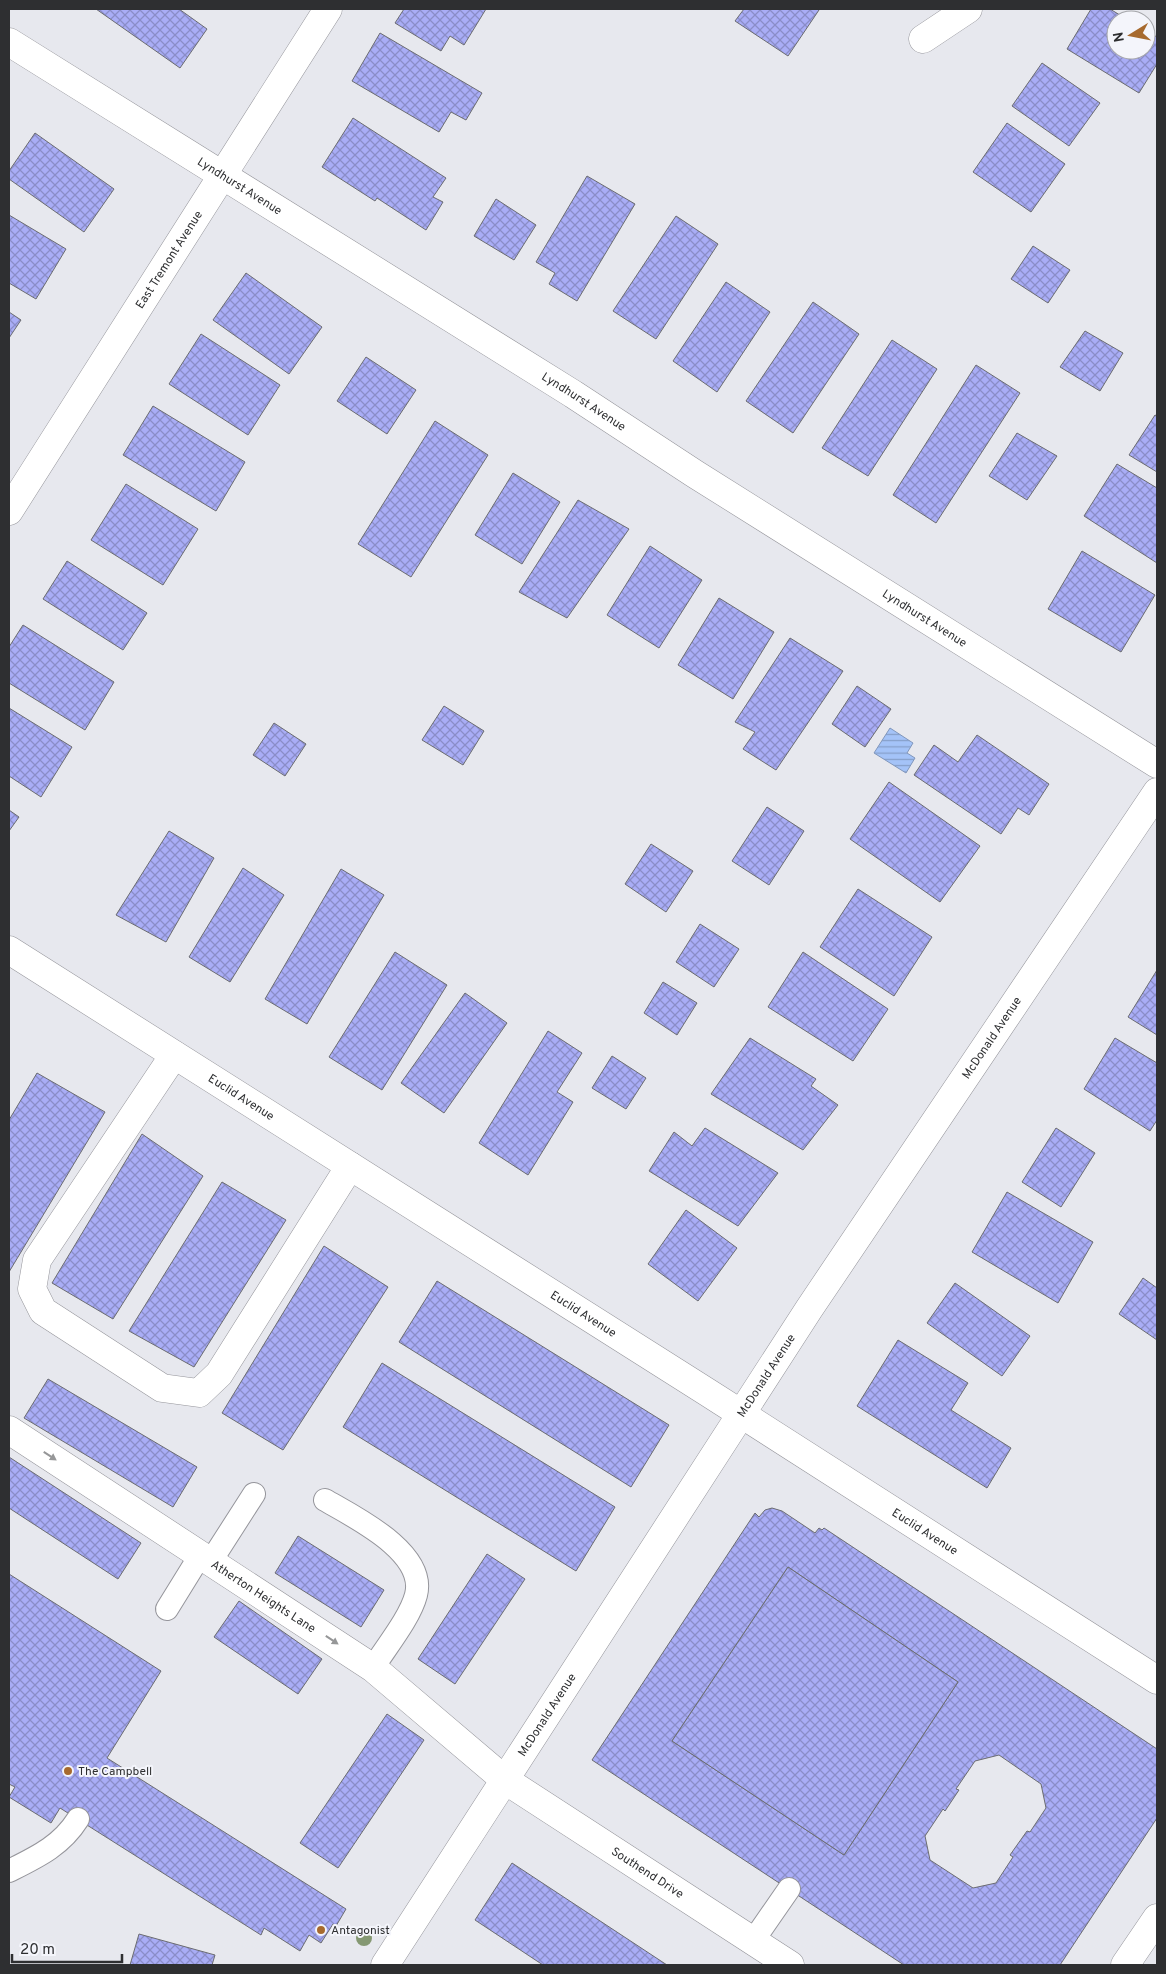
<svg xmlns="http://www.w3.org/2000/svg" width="1166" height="1974" font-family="Overpass,sans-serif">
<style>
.water{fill:url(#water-rules);stroke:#8197bc}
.building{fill:url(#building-cross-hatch);stroke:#6b6c71;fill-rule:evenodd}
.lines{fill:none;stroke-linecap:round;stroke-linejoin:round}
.lane-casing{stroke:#95959b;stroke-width:24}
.street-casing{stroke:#95959b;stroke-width:29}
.secondary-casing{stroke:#95959b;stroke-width:29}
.lane{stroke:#fff;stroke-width:22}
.street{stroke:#fff;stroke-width:28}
.secondary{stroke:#fff;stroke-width:28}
.tree{fill:#859873}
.oneway{fill:#969798}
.poi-dot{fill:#a76a2e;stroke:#f4f5fb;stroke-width:2}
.labels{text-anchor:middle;stroke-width:4;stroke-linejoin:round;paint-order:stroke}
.street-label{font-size:12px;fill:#2e2f31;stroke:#f4f5fb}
.poi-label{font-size:12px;fill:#2e2f31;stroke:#f4f5fb;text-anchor:start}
</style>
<defs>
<pattern id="water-rules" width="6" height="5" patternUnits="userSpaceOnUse" patternTransform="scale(1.25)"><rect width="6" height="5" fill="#a4c3f8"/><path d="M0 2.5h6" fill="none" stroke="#869fc9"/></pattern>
<pattern id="building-cross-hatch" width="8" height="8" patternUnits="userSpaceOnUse" patternTransform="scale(1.25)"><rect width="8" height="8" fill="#a9adf6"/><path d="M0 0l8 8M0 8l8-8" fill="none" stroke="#8a8dc8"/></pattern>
</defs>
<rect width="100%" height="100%" fill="#e7e8ee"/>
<polygon class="water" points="890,728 913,743 907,753 915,758 906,773 874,753"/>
<g class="building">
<polygon points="96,9 179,9 207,29 180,68"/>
<polygon points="404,9 486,9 464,45 450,36 441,51 395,23"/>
<polygon points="744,9 817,9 819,10 788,56 735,21"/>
<polygon points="1091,9 1110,9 1128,20 1116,20 1116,50 1146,50 1146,31 1157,37 1157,64 1139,93 1067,49"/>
<polygon points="380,33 482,93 466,120 451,112 439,132 352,81"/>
<polygon points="1042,63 1100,103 1069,146 1012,106"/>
<polygon points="353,118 446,178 433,197 443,202 426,230 377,198 375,201 322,167"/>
<polygon points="1007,123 1065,164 1031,212 973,172"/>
<polygon points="35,133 114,189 84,232 9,179 9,171"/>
<polygon points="587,176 635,204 577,301 549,284 555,273 536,262"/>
<polygon points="496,199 536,225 514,260 474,236"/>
<polygon points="9,215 66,249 36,299 9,283"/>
<polygon points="676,216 718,244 656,339 613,311"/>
<polygon points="1033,246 1070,270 1048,303 1011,279"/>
<polygon points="246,273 322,327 289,374 213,320"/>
<polygon points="726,282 770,312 717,392 673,361"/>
<polygon points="813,302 859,334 793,433 746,401"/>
<polygon points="9,312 21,320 9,338"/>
<polygon points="1085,331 1123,353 1100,391 1060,367"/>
<polygon points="201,334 280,385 248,435 169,384"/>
<polygon points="892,340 937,369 868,476 822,448"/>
<polygon points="366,357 416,390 387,434 337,401"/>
<polygon points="976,365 1020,393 936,523 893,495"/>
<polygon points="153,406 245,462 216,511 123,455"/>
<polygon points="1155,415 1157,416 1157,472 1129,455"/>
<polygon points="435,421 488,455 411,577 358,544"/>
<polygon points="1017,433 1057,456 1027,500 989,476"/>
<polygon points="1117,464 1157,488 1157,563 1084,516"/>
<polygon points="513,473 560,502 522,564 475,535"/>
<polygon points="126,484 198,529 163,585 91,540"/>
<polygon points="578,500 629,529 567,618 519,592"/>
<polygon points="650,546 702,580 659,648 607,615"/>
<polygon points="1082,551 1155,595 1121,652 1048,609"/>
<polygon points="67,561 147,613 123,650 43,599"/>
<polygon points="719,598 774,632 733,699 678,665"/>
<polygon points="23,625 114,682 85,730 9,683 9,647"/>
<polygon points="790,638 843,671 776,770 743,749 755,732 735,722"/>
<polygon points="857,686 891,709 865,747 832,724"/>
<polygon points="444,706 484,731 463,765 422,740"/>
<polygon points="9,708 72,747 41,797 9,776"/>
<polygon points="274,723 306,744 285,776 253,755"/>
<polygon points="977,735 1049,784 1029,815 1018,808 1001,834 914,775 934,745 958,762"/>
<polygon points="889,782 980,846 940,902 850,839"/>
<polygon points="767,807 804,831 769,885 732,861"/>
<polygon points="9,810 19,817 9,831"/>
<polygon points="169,831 214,858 166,942 116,915"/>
<polygon points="651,844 693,871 666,912 625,884"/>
<polygon points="243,868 284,895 230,982 189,957"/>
<polygon points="341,869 384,895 307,1024 265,999"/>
<polygon points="858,889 932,937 894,996 820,947"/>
<polygon points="700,924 739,949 714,987 676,962"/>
<polygon points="395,952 447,985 382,1090 329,1057"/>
<polygon points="803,952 888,1009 853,1061 768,1007"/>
<polygon points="1157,970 1157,1035 1128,1017"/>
<polygon points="663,982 697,1003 677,1035 644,1013"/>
<polygon points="465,993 507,1023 444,1113 401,1083"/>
<polygon points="548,1031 582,1053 557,1092 573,1102 528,1175 479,1143"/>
<polygon points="750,1038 816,1079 811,1086 838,1105 803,1150 711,1094"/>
<polygon points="1115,1038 1157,1063 1157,1120 1150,1131 1084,1089"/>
<polygon points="612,1056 646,1078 626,1109 592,1088"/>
<polygon points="37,1073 105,1112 9,1272 9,1120"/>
<polygon points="705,1128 778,1173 738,1226 649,1171 674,1132 692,1146"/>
<polygon points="1056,1128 1095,1153 1061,1207 1022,1182"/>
<polygon points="142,1134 203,1176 113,1319 52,1283"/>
<polygon points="222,1182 286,1220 194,1367 129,1331"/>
<polygon points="1007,1192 1093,1242 1058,1303 972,1252"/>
<polygon points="686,1210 737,1248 698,1301 648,1264"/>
<polygon points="324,1246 388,1287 283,1450 222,1413"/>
<polygon points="1143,1278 1157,1288 1157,1340 1119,1314"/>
<polygon points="437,1281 669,1425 631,1487 399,1342"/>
<polygon points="955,1283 1030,1336 1002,1376 927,1323"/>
<polygon points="898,1340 968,1383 951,1410 1011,1448 987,1488 857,1406"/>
<polygon points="382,1363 615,1507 576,1571 343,1427"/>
<polygon points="48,1379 197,1467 173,1507 24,1418"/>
<polygon points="9,1457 141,1543 118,1579 9,1508"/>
<path d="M772 1508 782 1511 815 1533 819 1528 822 1530 824 1528 1157 1749V1818L1060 1965H904L592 1760 755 1513 759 1517 765 1510ZM788 1567 958 1682 844 1855 672 1741ZM999 1755 1041 1784 1046 1808 1030 1832 1027 1831 1010 1855 1013 1857 996 1883 973 1888 930 1860 925 1836 943 1809 945 1811 959 1790 956 1789 975 1761Z"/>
<polygon points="298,1536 384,1590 361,1627 275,1573"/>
<polygon points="487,1554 525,1579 455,1684 418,1659"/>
<polygon points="788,1567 958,1682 844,1855 672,1741"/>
<polygon points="9,1574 161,1671 107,1758 346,1909 336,1926 333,1924 321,1943 309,1935 300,1951 264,1928 261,1935 60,1808 51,1823 9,1797 15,1787 9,1784"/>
<polygon points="239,1601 322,1659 298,1694 214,1637"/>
<polygon points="387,1714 424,1740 338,1868 300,1843"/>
<polygon points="512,1863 667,1965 543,1965 475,1920"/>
<polygon points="139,1934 215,1955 212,1965 130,1965"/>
</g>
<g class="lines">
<defs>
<g id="lane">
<path d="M325 1500C354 1517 427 1552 416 1595 410 1618 386 1647 373 1668"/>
<polyline points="211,1561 254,1494"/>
<polyline points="167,1609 201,1554"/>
<path d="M9 1871C37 1857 61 1846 78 1819"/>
<polyline points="753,1941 789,1889"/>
</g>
<g id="street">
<polyline points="923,39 968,9"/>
<path id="s1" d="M9 42 573 394 695 474 1157 764"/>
<path id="s2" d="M9 950 707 1392 1157 1680"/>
<polyline points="174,1055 37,1260 32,1289 43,1311 162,1388 199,1393 219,1374 350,1166"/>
<path id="s3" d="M9 1430 373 1668 505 1780 790 1965"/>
<path id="s4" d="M385 1965 809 1309 1157 792"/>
<polyline points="1125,1965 1157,1918"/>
</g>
<g id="secondary">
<path id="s5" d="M9 511 328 9"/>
</g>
</defs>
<use href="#lane" class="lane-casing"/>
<use href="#street" class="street-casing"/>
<use href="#secondary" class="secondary-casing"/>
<use href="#lane" class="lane"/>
<use href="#street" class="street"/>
<use href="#secondary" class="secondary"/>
</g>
<circle class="tree" cx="364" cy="1938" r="8"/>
<defs><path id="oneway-solid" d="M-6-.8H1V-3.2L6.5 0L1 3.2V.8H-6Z" transform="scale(1.25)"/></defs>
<g class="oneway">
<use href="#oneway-solid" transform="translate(50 1456) rotate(33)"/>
<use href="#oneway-solid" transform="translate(332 1640) rotate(34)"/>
</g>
<g class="poi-dot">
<circle cx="68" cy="1771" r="5"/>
<circle cx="321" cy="1930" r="5"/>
</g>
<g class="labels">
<g class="street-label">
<text dy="4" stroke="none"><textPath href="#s1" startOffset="272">Lyndhurst Avenue</textPath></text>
<text dy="4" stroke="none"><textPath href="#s5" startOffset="298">East Tremont Avenue</textPath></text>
<text dy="4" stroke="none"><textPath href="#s1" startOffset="678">Lyndhurst Avenue</textPath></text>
<text dy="4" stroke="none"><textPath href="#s1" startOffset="1082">Lyndhurst Avenue</textPath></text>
<text dy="4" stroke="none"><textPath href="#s4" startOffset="1108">McDonald Avenue</textPath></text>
<text dy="4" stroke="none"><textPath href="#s2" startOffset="275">Euclid Avenue</textPath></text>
<text dy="4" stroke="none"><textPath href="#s2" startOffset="680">Euclid Avenue</textPath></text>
<text dy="4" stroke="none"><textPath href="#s4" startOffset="702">McDonald Avenue</textPath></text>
<text dy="4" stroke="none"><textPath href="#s2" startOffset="1085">Euclid Avenue</textPath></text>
<text dy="4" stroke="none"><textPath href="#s3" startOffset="304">Atherton Heights Lane</textPath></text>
<text dy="4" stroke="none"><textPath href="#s4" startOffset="298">McDonald Avenue</textPath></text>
<text dy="4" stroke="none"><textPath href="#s3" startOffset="778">Southend Drive</textPath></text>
</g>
<g class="poi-label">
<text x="78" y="1775">The Campbell</text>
<text x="331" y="1934">Antagonist</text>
</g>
</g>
<rect width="1166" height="1974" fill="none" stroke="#2e2f31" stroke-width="20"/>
<g transform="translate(1131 35) rotate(260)"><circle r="24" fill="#f4f5fb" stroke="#a5a6aa"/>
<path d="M0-4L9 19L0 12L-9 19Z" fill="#a76a2e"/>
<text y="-8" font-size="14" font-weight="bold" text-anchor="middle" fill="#2e2f31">N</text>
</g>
<path d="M12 1954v8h110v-8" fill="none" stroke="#2e2f31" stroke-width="2.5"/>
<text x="20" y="1954" font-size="15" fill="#2e2f31" stroke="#f4f5fb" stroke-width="4" paint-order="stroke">20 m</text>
</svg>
